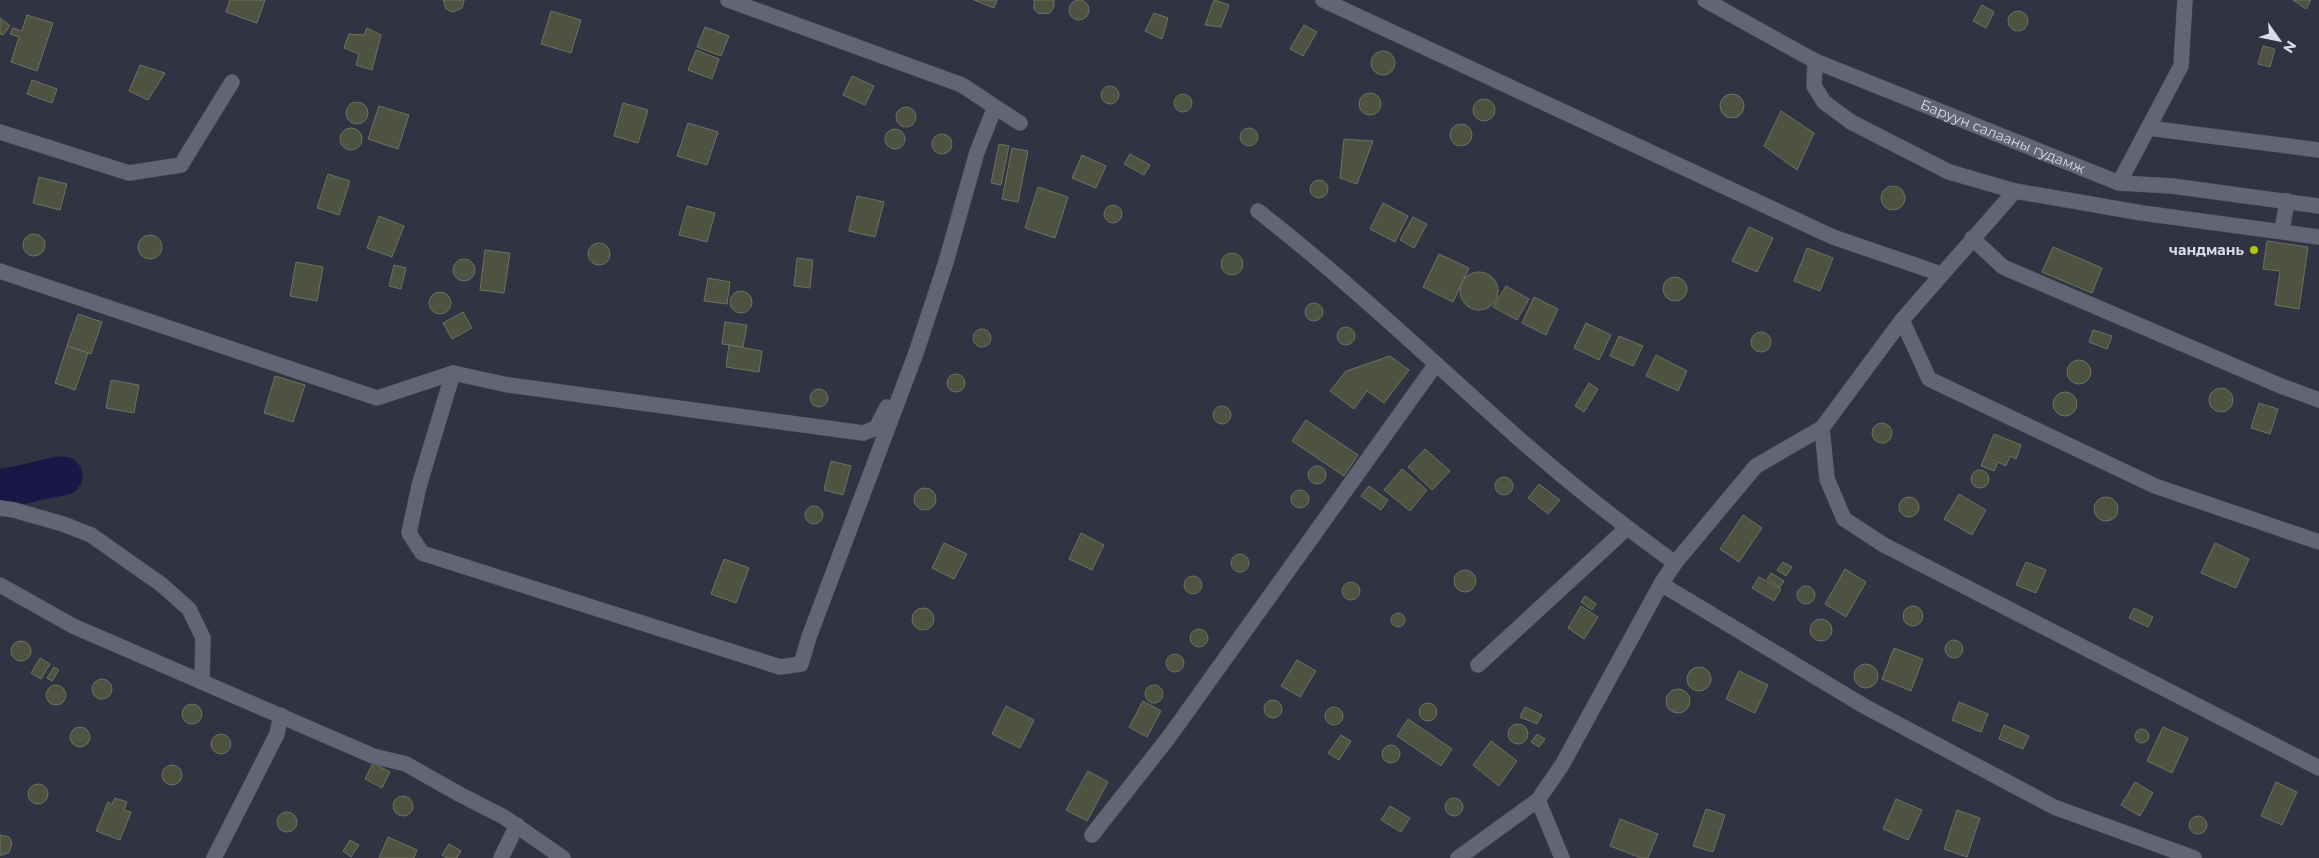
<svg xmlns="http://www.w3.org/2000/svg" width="2319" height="858" font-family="Montserrat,sans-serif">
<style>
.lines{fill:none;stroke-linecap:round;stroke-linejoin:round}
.river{stroke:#191745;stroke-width:39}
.building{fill:#4e5240;stroke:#6e725f}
.street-casing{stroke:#4f505e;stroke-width:16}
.secondary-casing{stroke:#4f505e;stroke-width:16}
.street{stroke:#636577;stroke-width:15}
.secondary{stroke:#636577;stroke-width:15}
.poi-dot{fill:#afc505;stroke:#313343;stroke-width:2}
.labels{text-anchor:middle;stroke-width:4;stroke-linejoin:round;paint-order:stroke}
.street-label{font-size:14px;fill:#dbdce7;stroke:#313343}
.poi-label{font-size:14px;font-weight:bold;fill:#dbdce7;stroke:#313343;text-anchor:end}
</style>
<rect width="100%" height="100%" fill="#313343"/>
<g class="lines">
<path class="river" d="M0 488C21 487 42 478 63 476"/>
</g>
<g class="building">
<circle cx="1079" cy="10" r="10"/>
<polygon points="230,0 265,0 257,23 226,12"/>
<polygon points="443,0 464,0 464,1 462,8 453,12 446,9"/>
<polygon points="974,0 997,0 994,8"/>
<polygon points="1034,0 1054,0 1054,7 1050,13 1039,14 1034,9"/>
<polygon points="1214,0 1229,5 1221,27 1205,25"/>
<polygon points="2293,0 2311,0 2306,9"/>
<polygon points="1982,5 1994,12 1986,28 1973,21"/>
<polygon points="551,11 581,20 571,53 541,44"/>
<circle cx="2018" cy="21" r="10"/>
<polygon points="1154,13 1168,18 1162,39 1145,31"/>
<polygon points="27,15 53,23 37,71 11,62 19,37 10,34 13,28 22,31"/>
<polygon points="0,18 10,26 3,35 0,34"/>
<polygon points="1304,25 1317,32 1303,56 1290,49"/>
<polygon points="705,27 729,36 721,56 697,47"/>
<polygon points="367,28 381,35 372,70 356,65 359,54 344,48 349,34 364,35"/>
<polygon points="2263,46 2275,49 2270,67 2258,64"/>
<polygon points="696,50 719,59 712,79 688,70"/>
<circle cx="1383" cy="63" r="12"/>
<polygon points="140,65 165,73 148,100 129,91"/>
<polygon points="852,76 874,86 865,105 843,95"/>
<polygon points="32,80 57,89 52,103 27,94"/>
<circle cx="1110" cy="95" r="9"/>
<circle cx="1370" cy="104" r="11"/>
<circle cx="1183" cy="103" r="9"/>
<circle cx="1732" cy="106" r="12"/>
<circle cx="1484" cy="110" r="11"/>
<circle cx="357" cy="113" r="11"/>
<polygon points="623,103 648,110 638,143 614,136"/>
<polygon points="379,106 409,115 398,149 368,139"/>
<circle cx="906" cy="117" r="10"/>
<polygon points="1781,111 1814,133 1797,170 1764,146"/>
<polygon points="688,123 718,132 707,165 677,156"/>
<circle cx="1461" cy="135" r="11"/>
<circle cx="1249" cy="137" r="9"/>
<circle cx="351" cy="139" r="11"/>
<circle cx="895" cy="139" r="10"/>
<circle cx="942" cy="144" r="10"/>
<polygon points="1344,139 1373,141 1357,184 1340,178"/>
<polygon points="999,144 1009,146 1001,185 991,183"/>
<polygon points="1012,148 1028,151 1018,202 1002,199"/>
<polygon points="1130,154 1150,165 1144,175 1124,164"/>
<polygon points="1082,155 1106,166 1096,188 1072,178"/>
<polygon points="328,174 350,181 339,215 317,208"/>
<polygon points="39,177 67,184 60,210 33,203"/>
<circle cx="1319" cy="189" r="9"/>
<circle cx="1893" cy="198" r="12"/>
<polygon points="1038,187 1068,197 1055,238 1025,228"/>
<polygon points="857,196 884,202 875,237 849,231"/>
<polygon points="1383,203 1408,216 1395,242 1370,229"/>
<circle cx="1113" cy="214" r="9"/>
<polygon points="687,206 715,213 707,242 679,235"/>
<polygon points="379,216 404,226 392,257 367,248"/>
<polygon points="1413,217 1427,224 1414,248 1400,240"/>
<polygon points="1749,227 1773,238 1757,272 1732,261"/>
<circle cx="34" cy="245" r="11"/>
<circle cx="150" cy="247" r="12"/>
<polygon points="2267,241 2308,247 2299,309 2275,305 2280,271 2263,269"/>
<circle cx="599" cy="254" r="11"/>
<polygon points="2053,247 2102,268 2092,293 2042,272"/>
<polygon points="1807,248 1833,258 1820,291 1794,281"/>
<polygon points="485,250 510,253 504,293 480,290"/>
<circle cx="1232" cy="264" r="11"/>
<polygon points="1439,254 1469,268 1453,302 1423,287"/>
<polygon points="797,258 813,260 810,288 794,286"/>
<circle cx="464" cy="270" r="11"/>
<polygon points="296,262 323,267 317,301 290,296"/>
<polygon points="394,265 406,268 401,289 389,286"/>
<circle cx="1479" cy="291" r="19"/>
<circle cx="1675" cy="289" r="12"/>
<polygon points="708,278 730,282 727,304 704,301"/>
<polygon points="1506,286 1529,299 1517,320 1493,307"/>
<circle cx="741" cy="302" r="11"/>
<circle cx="440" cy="303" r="11"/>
<polygon points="1534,297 1558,309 1546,335 1522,323"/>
<circle cx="1314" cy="312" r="9"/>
<polygon points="463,312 472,328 452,339 443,323"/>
<polygon points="78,314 102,322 91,354 67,346"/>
<polygon points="725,322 747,325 743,347 722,344"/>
<polygon points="1586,323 1611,335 1599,360 1574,348"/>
<circle cx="1346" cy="336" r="9"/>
<circle cx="982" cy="338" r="9"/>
<polygon points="2093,330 2112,336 2107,349 2089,342"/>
<circle cx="1761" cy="342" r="10"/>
<polygon points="1619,336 1643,346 1633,366 1610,356"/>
<polygon points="729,345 762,351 759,372 726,367"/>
<polygon points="67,346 88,353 75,390 55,383"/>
<polygon points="1656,355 1687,371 1678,391 1646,376"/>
<polygon points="1390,356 1409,370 1384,403 1367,391 1354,409 1330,391 1346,371"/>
<circle cx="2079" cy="372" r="12"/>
<circle cx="956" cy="383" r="9"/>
<polygon points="275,376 305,385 293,422 264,413"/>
<polygon points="111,380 139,385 134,413 106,408"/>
<polygon points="1589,383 1598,389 1584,412 1575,406"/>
<circle cx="2221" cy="400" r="12"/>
<circle cx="819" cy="398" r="9"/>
<circle cx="2065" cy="404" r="12"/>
<polygon points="2259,403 2278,409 2270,434 2251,428"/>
<circle cx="1222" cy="415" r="9"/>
<polygon points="1306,420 1358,455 1344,476 1292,441"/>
<circle cx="1882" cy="433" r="10"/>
<polygon points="1994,434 2021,445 2016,459 2010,456 2006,466 1998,462 1994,471 1981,466"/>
<polygon points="1425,449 1450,471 1432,490 1408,467"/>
<polygon points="831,461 851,466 843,495 824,490"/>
<circle cx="1317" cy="475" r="9"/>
<polygon points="1402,469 1427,490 1410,511 1384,490"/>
<circle cx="1980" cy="479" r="9"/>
<circle cx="1504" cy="486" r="9"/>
<polygon points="1539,484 1560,500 1548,514 1528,498"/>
<polygon points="1369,486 1388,500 1381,510 1361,496"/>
<circle cx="925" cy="499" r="11"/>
<circle cx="1300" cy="499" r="9"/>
<polygon points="1959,494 1986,510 1972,535 1944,519"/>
<circle cx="2106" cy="509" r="12"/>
<circle cx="1909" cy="507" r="10"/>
<circle cx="814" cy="515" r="9"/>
<polygon points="1743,515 1762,528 1739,562 1720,549"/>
<polygon points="1081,533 1104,545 1092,570 1069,559"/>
<polygon points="944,543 967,554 954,579 932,568"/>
<polygon points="2215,543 2249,559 2236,588 2201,573"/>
<circle cx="1240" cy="563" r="9"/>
<polygon points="724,559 749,568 736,603 711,594"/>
<polygon points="1783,562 1792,567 1786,576 1777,570"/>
<polygon points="2026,562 2046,570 2036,593 2016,585"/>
<polygon points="1845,569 1866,582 1846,617 1825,604"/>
<circle cx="1465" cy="581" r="11"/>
<polygon points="1771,573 1784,581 1780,587 1767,579"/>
<circle cx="1193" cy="585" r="9"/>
<polygon points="1759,577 1781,589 1774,601 1752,588"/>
<circle cx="1351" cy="591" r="9"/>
<circle cx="1806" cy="595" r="9"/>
<polygon points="1585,596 1596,604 1592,610 1581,602"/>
<circle cx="1913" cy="616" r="10"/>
<polygon points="1581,606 1598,617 1584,639 1568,628"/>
<polygon points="2134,608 2153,617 2148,627 2129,618"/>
<circle cx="923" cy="619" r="11"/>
<circle cx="1398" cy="620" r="7"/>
<circle cx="1821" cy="630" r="11"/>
<circle cx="1199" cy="638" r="9"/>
<circle cx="1954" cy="649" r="9"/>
<circle cx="21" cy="651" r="10"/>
<polygon points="1894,648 1923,659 1911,691 1882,679"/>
<circle cx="1175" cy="663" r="9"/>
<polygon points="40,658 50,664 41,679 31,673"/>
<polygon points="1297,660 1316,671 1300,697 1281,686"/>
<circle cx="1866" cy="676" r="12"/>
<circle cx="1699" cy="679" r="12"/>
<polygon points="54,667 59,670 52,681 47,678"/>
<polygon points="1739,671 1768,685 1755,713 1726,699"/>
<circle cx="102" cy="689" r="10"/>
<circle cx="1154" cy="694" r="9"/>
<circle cx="56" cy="695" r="10"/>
<circle cx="1678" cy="701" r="12"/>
<circle cx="1273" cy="709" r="9"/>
<polygon points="1143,701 1161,711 1147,737 1129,727"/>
<polygon points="1959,702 1988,714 1981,732 1952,720"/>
<circle cx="1428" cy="712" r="9"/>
<circle cx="192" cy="714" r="10"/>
<polygon points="1006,706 1034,720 1020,748 992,734"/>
<circle cx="1334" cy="716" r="9"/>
<polygon points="1525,707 1542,715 1537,724 1520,717"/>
<polygon points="1408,719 1452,749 1441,766 1397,736"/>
<circle cx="1518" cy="734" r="10"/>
<polygon points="2004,725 2029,736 2023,749 1999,739"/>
<circle cx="80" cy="737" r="10"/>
<polygon points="2163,727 2188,738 2172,773 2147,761"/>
<circle cx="2142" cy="736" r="7"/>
<circle cx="221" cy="744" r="10"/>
<polygon points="1537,734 1545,739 1539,747 1531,742"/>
<polygon points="1341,735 1351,741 1339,760 1328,753"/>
<polygon points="1491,741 1517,761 1499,786 1473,765"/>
<circle cx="1391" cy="754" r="9"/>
<polygon points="373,763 390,772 382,788 365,779"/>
<circle cx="172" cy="775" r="10"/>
<polygon points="1088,771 1108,782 1087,821 1066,810"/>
<polygon points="2135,782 2153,793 2140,816 2121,805"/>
<polygon points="2276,782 2297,792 2282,825 2261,816"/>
<circle cx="38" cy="794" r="10"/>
<circle cx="403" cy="806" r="10"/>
<circle cx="1454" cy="807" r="9"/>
<polygon points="115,798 127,802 124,810 131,812 120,840 96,831 108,802 112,804"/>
<polygon points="1896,799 1922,810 1908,840 1883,829"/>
<polygon points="1390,806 1410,818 1401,832 1381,820"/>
<polygon points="1706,809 1725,815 1713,852 1693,846"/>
<polygon points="1957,810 1980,818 1967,857 1944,849"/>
<circle cx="287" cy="822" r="10"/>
<circle cx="2198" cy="825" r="9"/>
<polygon points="1620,819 1658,834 1648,858 1641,858 1610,846"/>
<polygon points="0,835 9,837 12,843 9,852 3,855 0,855"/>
<polygon points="388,837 417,850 414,858 379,858"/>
<polygon points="350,840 359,845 351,857 343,851"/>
<polygon points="449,844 461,851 457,858 447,858 442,855"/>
</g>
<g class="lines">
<defs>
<g id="street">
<polyline points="1323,0 1833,237 1941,274"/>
<polyline points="1815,61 1814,86 1824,102 1851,122 1949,172 2015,191 2142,213 2319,237"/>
<polyline points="995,107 1020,123"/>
<polyline points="2148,128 2319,150"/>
<polyline points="0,132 129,173 181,165 232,82"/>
<polyline points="2119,183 2181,66 2185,0"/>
<path d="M1258 211C1349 282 1432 361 1518 438 1568 482 1621 524 1675 563"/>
<polyline points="2282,231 2287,201"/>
<polyline points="1972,238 2003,267 2281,386 2319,400"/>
<polyline points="0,271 377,398 453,373 508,385 863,433 876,428 887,407"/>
<polyline points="1902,320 1929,379 2155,486 2319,542"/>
<polyline points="453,373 419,486 409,533 422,553 780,667 801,664 809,637 916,353 946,262 977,152 995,107 962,85 728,0"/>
<polyline points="1822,428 1827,479 1844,519 1884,545 2319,768"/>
<polyline points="0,508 14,510 63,524 91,535 162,585 189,609 203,638 202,682"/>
<polyline points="1661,584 1864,706 2054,807 2194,858"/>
<polyline points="0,585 73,626 373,756 406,764 459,794 504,817 563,858"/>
<polyline points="1478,665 1627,528"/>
<polyline points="1538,800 1562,858"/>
<polyline points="1092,835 1169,737 1436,364"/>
<polyline points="214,858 277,734 281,715"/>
<polyline points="501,858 517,825"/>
<polyline points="1458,858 1538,800 1562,765 1661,584 1675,563 1756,466 1822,428 1902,320 2015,191"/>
</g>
<g id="secondary">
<path id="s1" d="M1705 0 1815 61 2119 183 2172 186 2319 206"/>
</g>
</defs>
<use href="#street" class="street-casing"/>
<use href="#secondary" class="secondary-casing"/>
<use href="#street" class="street"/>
<use href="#secondary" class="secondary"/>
</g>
<circle class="poi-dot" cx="2254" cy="250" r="5"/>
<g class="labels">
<g class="street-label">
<text dy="5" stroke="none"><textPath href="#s1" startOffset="328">Баруун салааны гудамж</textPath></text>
</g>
<g class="poi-label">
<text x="2244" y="255">чандмань</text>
</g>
</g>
<g transform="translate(2279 40) rotate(123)" stroke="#313343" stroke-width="4" paint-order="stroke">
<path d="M0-4L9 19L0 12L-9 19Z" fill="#dbdce7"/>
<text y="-8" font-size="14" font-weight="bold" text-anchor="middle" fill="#dbdce7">N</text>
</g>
</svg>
